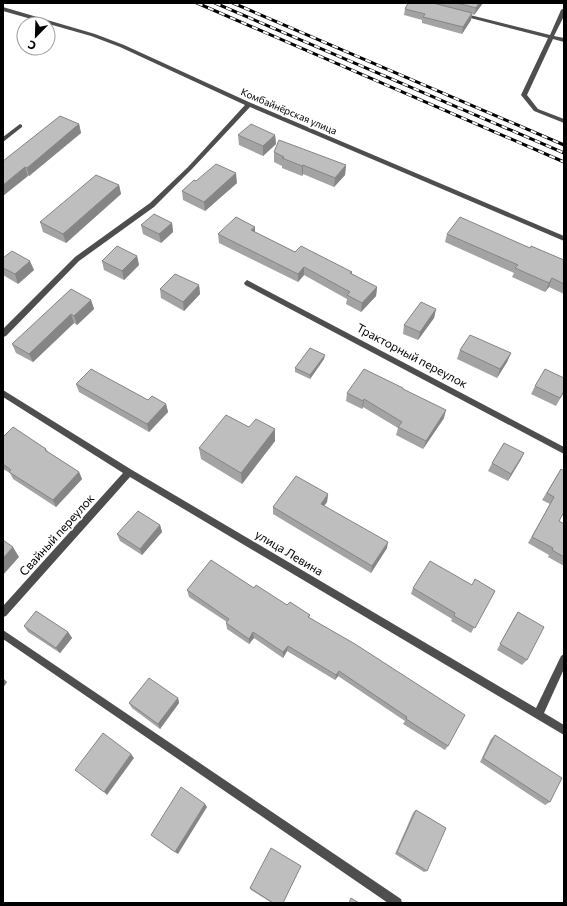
<svg xmlns="http://www.w3.org/2000/svg" width="567" height="906" font-family="Commissioner,sans-serif">
<style>
.lines{fill:none;stroke-linecap:round;stroke-linejoin:round}
.lane{fill:#4e4e4e;fill-rule:evenodd}
.street{fill:#4e4e4e;fill-rule:evenodd}
.rail-casing{stroke:#000;stroke-width:3}
.rail{stroke:#fff;stroke-width:2;stroke-dasharray:6;stroke-linecap:butt}
.wall{fill:#a3a3a3}
.shaded-wall{fill:#858585}
.building{fill:#bebebe;stroke:#858585}
.labels{text-anchor:middle;stroke-width:3.5;stroke-linejoin:round;paint-order:stroke}
.far-street-label{font-size:10px;fill:#000;stroke:#fff}
.street-label{font-size:12px;fill:#000;stroke:#fff}
</style>
<rect width="100%" height="100%" fill="#fff"/>
<g class="lines">
<polygon class="lane" points="3,630 401,899 402,903 388,903 3,639"/>
<g class="street">
<polygon points="3,7 95,34 124,45 251,103 564,236 564,241 250,107 192,169 154,207 79,261 6,336 3,337 3,329 75,257 150,203 188,167 245,105 120,47 91,36 3,11"/>
<polygon points="564,8 564,16 554,36 564,38 564,42 553,39 527,95 538,109 564,119 564,123 534,111 521,95 548,38 459,15 462,13 550,35 561,10"/>
<polygon points="20,124 22,125 22,127 3,142 3,137"/>
<polygon points="247,280 564,447 564,454 245,285 244,283"/>
<polygon points="3,390 132,470 536,708 561,656 564,654 564,669 544,713 564,725 564,735 130,477 6,616 3,617 3,606 123,473 3,397"/>
</g>
<defs>
<g id="rail">
<polyline points="197,3 564,162"/>
<polyline points="215,3 564,153"/>
<polyline points="233,3 564,145"/>
</g>
</defs>
<use href="#rail" class="rail-casing"/>
<use href="#rail" class="rail"/>
</g>
<g class="wall">
<polygon points="408,3 483,3 474,15 472,14 471,20 462,34 422,23 422,20 404,15 405,9"/>
<polygon points="79,124 81,133 29,176 3,161"/>
<polygon points="238,135 275,135 276,144 263,156 239,145"/>
<polygon points="274,152 346,165 345,175 334,187 303,174 302,176 282,168 282,166 274,162"/>
<polygon points="196,181 237,183 205,211 183,200 182,191"/>
<polygon points="119,185 121,194 66,243 43,232 40,222"/>
<polygon points="172,223 173,232 161,243 143,234 141,225"/>
<polygon points="255,232 295,252 352,272 352,274 377,287 376,296 361,312 346,304 347,299 304,275 298,282 219,243 218,234"/>
<polygon points="447,234 564,262 564,294 549,287 545,292 512,277 514,273 445,242"/>
<polygon points="137,256 139,265 124,280 104,270 102,261"/>
<polygon points="3,258 34,270 18,284 3,275"/>
<polygon points="199,285 200,294 184,311 161,298 160,289"/>
<polygon points="91,300 94,309 77,325 74,323 33,362 16,353 12,344"/>
<polygon points="436,309 434,318 418,340 403,334 404,325"/>
<polygon points="460,350 511,353 507,362 497,378 457,359"/>
<polygon points="324,359 310,379 295,372 295,368"/>
<polygon points="76,384 166,404 168,412 149,432 79,392"/>
<polygon points="535,386 564,392 556,406 531,394"/>
<polygon points="403,388 403,389 444,418 423,449 396,435 398,428 363,407 362,409 346,401 347,393"/>
<polygon points="249,427 275,429 275,441 242,484 201,459 199,448"/>
<polygon points="3,437 46,449 48,452 79,472 82,479 56,507 13,479 10,473 3,469"/>
<polygon points="524,453 520,461 508,481 488,471 492,463"/>
<polygon points="561,469 559,521 564,524 564,566 548,557 549,555 528,543 550,504 542,500"/>
<polygon points="328,494 327,502 324,506 387,548 371,573 273,514 273,507"/>
<polygon points="160,525 162,532 142,555 120,541 117,534"/>
<polygon points="472,585 495,591 471,633 451,621 452,619 411,594 413,588"/>
<polygon points="254,588 287,605 310,615 309,618 448,746 445,750 403,724 405,721 338,676 335,680 287,651 283,658 254,638 249,644 227,629 226,623 227,622 189,597 187,590"/>
<polygon points="518,612 527,660 522,665 497,650 514,618"/>
<polygon points="24,626 68,632 72,638 60,653 28,632"/>
<polygon points="178,698 179,703 160,729 132,708 129,703"/>
<polygon points="495,735 550,802 545,805 480,762 491,739"/>
<polygon points="416,810 427,871 424,872 395,854 413,813"/>
<polygon points="300,868 283,903 272,903 251,890 250,888"/>
</g>
<g class="shaded-wall">
<polygon points="479,3 483,3 474,15 476,8"/>
<polygon points="472,13 471,20 462,34 463,27"/>
<polygon points="79,124 81,133 29,176 27,168"/>
<polygon points="275,135 276,144 263,156 263,146"/>
<polygon points="303,165 303,174 302,176 302,166"/>
<polygon points="346,165 345,175 334,187 335,178"/>
<polygon points="25,167 28,176 3,196 3,185"/>
<polygon points="236,173 237,183 205,211 204,202"/>
<polygon points="119,185 121,194 66,243 63,234"/>
<polygon points="172,223 173,232 161,243 159,234"/>
<polygon points="255,227 255,235 251,230"/>
<polygon points="137,256 139,265 124,280 122,271"/>
<polygon points="30,261 34,270 18,284 15,274"/>
<polygon points="304,267 304,275 298,282 298,274"/>
<polygon points="552,278 549,287 545,292 549,283"/>
<polygon points="199,285 200,294 184,311 183,302"/>
<polygon points="377,287 376,296 361,312 362,303"/>
<polygon points="91,300 94,309 77,325 74,316"/>
<polygon points="436,309 434,318 418,340 420,332"/>
<polygon points="71,314 74,323 33,362 29,354"/>
<polygon points="511,353 507,362 497,378 500,369"/>
<polygon points="325,355 324,359 310,379 310,375"/>
<polygon points="364,399 363,407 362,409 363,401"/>
<polygon points="166,404 168,412 149,432 147,424"/>
<polygon points="446,410 444,418 423,449 426,441"/>
<polygon points="275,429 275,441 242,484 241,473"/>
<polygon points="524,453 520,461 508,481 511,474"/>
<polygon points="79,472 82,479 56,507 53,500"/>
<polygon points="328,494 327,502 320,511 321,504"/>
<polygon points="160,525 162,532 142,555 140,549"/>
<polygon points="388,542 387,548 371,573 372,566"/>
<polygon points="13,547 19,557 3,575 3,558"/>
<polygon points="68,632 72,638 60,653 56,648"/>
<polygon points="253,632 254,638 249,644 249,639"/>
<polygon points="288,646 287,651 283,658 283,652"/>
<polygon points="339,671 338,676 335,680 336,675"/>
<polygon points="3,678 7,682 3,688"/>
<polygon points="178,698 179,703 160,729 158,724"/>
<polygon points="131,754 134,758 107,795 104,792"/>
<polygon points="205,804 207,807 178,854 175,852"/>
</g>
<g class="building">
<polygon points="408,3 433,3 472,13 463,27 423,17 425,14 405,9"/>
<polygon points="457,3 479,3 476,8"/>
<polygon points="60,116 79,124 27,168 25,167 3,185 3,161"/>
<polygon points="251,124 275,135 263,146 238,135"/>
<polygon points="279,140 346,165 335,178 303,165 302,166 282,158 284,157 274,152"/>
<polygon points="216,164 236,173 204,202 182,191 194,180 196,181"/>
<polygon points="96,175 119,185 63,234 40,222"/>
<polygon points="154,214 172,223 159,234 141,225"/>
<polygon points="236,217 255,227 251,230 295,252 301,246 352,272 350,273 377,287 362,303 347,295 350,292 304,267 298,274 218,234"/>
<polygon points="460,217 530,248 531,246 564,260 563,262 564,262 564,284 552,278 549,283 515,268 518,265 447,234"/>
<polygon points="117,246 137,256 122,271 102,261"/>
<polygon points="12,251 30,261 15,274 3,268 3,258"/>
<polygon points="175,274 199,285 183,302 160,289"/>
<polygon points="71,289 91,300 74,316 71,314 29,354 12,344"/>
<polygon points="421,302 436,309 420,332 404,325"/>
<polygon points="470,335 511,353 500,369 460,350"/>
<polygon points="310,348 325,355 310,375 295,368"/>
<polygon points="91,369 148,400 152,396 166,404 147,424 76,384"/>
<polygon points="364,369 403,388 403,389 446,410 426,441 398,427 402,422 364,399 363,401 347,393"/>
<polygon points="545,369 564,378 564,391 560,398 535,386"/>
<polygon points="226,415 249,427 256,419 275,429 241,473 199,448"/>
<polygon points="13,427 46,449 45,450 79,472 53,500 9,472 11,470 3,464 3,437"/>
<polygon points="504,443 524,453 511,474 492,463"/>
<polygon points="561,469 564,471 564,512 559,521 564,524 564,557 552,550 553,548 532,537 554,497 547,493"/>
<polygon points="296,476 328,494 321,504 388,542 372,566 273,507"/>
<polygon points="138,511 160,525 140,549 117,534"/>
<polygon points="3,540 13,547 3,558"/>
<polygon points="211,560 254,588 256,585 287,605 290,602 310,615 308,617 355,644 465,715 448,746 406,719 407,717 339,671 336,675 288,646 283,652 253,632 249,639 226,623 229,619 187,590"/>
<polygon points="430,561 472,585 475,579 495,591 475,628 454,616 455,613 413,588"/>
<polygon points="36,611 68,632 56,648 24,626"/>
<polygon points="518,612 544,627 527,660 500,644"/>
<polygon points="149,678 178,698 158,724 129,703"/>
<polygon points="103,733 131,754 104,792 75,770"/>
<polygon points="495,735 562,778 550,802 483,758"/>
<polygon points="181,787 205,804 175,852 151,835"/>
<polygon points="416,810 446,828 427,871 397,852"/>
<polygon points="271,848 301,866 283,903 273,903 250,888"/>
<polygon points="351,898 359,903 349,903"/>
</g>
<g class="labels">
<g class="far-street-label">
<text transform="translate(289 111) rotate(23)" y="4">Комбайнёрская улица</text>
</g>
<g class="street-label">
<text transform="translate(412 356) rotate(28)" y="4">Тракторный переулок</text>
<text transform="translate(57 535) rotate(-48)" y="4">Свайный переулок</text>
<text transform="translate(289 553) rotate(31)" y="4">улица Левина</text>
</g>
</g>
<rect width="567" height="906" fill="none" stroke="#000000" stroke-width="8"/>
<g transform="translate(36 36) rotate(203)"><circle r="19" fill="#ffffff" stroke="#999999"/>
<path d="M0-3L7 15L0 10L-7 15Z" fill="#000000"/>
<text y="-6" font-size="11" font-weight="bold" text-anchor="middle" fill="#000000">С</text>
</g>
</svg>
